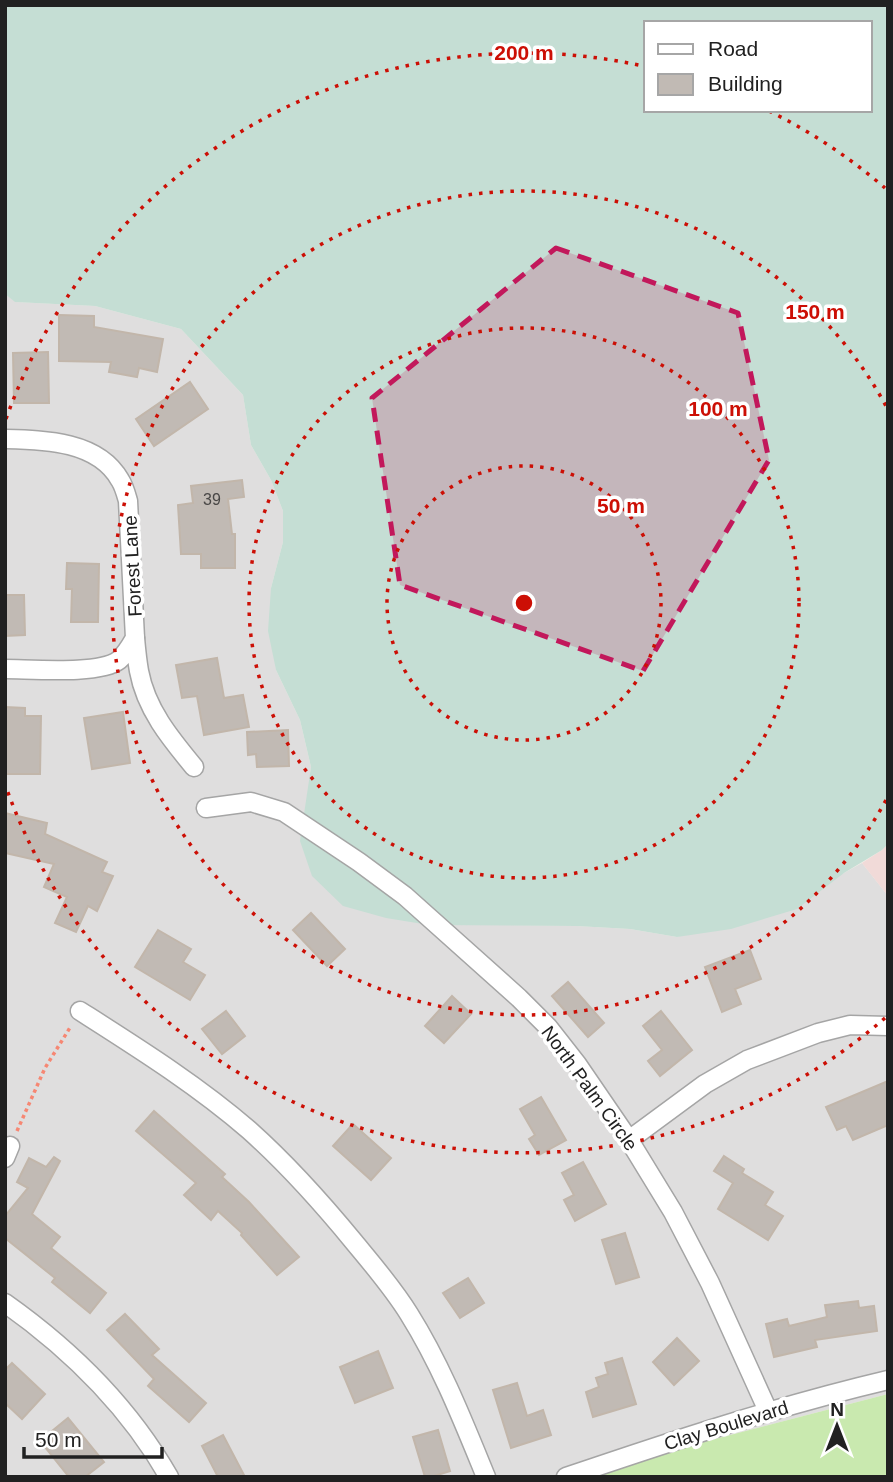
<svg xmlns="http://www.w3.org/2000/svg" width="893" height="1482" font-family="Helvetica,sans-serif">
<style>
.residential{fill:#dfdede}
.commercial{fill:#f1dad8}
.grass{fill:#c9e9af}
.wetland{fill:#c5ded4;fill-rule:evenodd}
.building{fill:#c1bab4;stroke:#c2b6aa;stroke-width:2}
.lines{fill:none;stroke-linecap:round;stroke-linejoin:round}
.minor-casing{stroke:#a5a5a5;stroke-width:21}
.path{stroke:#f68773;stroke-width:3.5;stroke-dasharray:3.5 3.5;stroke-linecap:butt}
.minor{stroke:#fff;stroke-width:18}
.marked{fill:#c2185b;fill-opacity:0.2;stroke:#c2185b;stroke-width:5;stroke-dasharray:14 9;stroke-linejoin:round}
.ring{fill:none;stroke:#cc0f05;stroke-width:3.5;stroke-dasharray:3.5 7}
.labels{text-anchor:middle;stroke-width:7;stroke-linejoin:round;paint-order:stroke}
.number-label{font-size:16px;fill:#494746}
.street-label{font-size:19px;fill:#212121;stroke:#fff}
.centre{fill:#cc0f05;stroke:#fff;stroke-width:3.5}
.ring-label{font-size:21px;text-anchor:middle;font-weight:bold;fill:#cc0f05;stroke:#fff;stroke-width:7;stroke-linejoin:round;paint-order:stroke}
</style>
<rect width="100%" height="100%" fill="#f1eee8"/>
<polygon class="residential" points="5,294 16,302 95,306 181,329 243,395 251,445 271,480 283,511 283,542 271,588 276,670 300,720 311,767 308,798 506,925 576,926 630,929 677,937 844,873 862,863 888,896 888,1394 607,1467 579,1477 5,1477"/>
<polygon class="commercial" points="888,844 888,896 862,863 882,850"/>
<polygon class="grass" points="888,1394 888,1477 579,1477 607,1467"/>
<path class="wetland" d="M5 5H888V844L882 850 844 873 797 909 731 929 677 937 630 929 576 926 429 925 386 918 343 906 312 876 300 841 311 767 300 720 276 670 268 631 271 588 283 542V511L271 480 251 445 243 395 181 329 95 306 15 302 5 294ZM646 23H870V110H646Z"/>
<g class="building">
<polygon points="59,315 94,316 94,327 163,339 157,372 139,368 137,377 109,372 111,362 59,361"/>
<polygon points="48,352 49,403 14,403 13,353"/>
<polygon points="190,382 208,409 154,446 136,419"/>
<polygon points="242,480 244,497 228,499 232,534 235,534 235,568 201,568 201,554 181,554 178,505 193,503 191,486"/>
<polygon points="67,563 99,564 98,622 71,622 72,589 66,589"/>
<polygon points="5,595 24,595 25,635 5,636"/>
<polygon points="217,658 224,698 243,695 249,727 204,735 197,696 182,698 176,665"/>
<polygon points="5,707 25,708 25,716 41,716 40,774 5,774"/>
<polygon points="123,712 130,763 92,769 84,718"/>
<polygon points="288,730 289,766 257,767 256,754 248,755 247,732"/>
<polygon points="5,813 47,823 45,834 107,862 102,872 113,876 97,911 88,906 76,932 55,923 67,897 44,887 54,864 5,853"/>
<polygon points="311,913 345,949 327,966 293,930"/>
<polygon points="158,930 191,949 183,962 205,975 190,1000 135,967"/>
<polygon points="750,950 761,979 735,989 741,1004 722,1012 705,967"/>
<polygon points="568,982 604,1023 588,1037 552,996"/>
<polygon points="452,996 471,1014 444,1043 425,1026"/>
<polygon points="226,1011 245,1036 222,1054 202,1029"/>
<polygon points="661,1011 692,1050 660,1076 648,1061 662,1050 643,1026"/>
<polygon points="888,1081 888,1125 853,1140 846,1126 837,1130 826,1107"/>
<polygon points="541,1097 566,1140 539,1155 529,1139 535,1135 520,1109"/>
<polygon points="154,1111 225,1174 222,1177 249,1202 299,1257 277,1275 241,1235 242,1233 218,1211 211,1220 184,1195 196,1183 136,1131"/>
<polygon points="353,1124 391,1158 371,1180 333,1146"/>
<polygon points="724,1156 744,1169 742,1173 773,1192 765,1205 783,1216 768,1240 718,1209 733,1183 714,1171"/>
<polygon points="54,1157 60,1161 32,1214 60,1237 51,1248 106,1293 90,1313 52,1282 55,1278 5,1238 5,1216 28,1188 17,1182 29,1158 46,1167"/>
<polygon points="583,1162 606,1204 575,1221 564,1200 574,1195 562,1173"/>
<polygon points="625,1233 639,1277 616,1284 602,1240"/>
<polygon points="468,1278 484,1303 460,1318 443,1293"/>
<polygon points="858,1301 859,1308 874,1306 877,1331 815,1340 817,1347 774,1357 766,1324 787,1319 789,1326 827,1317 825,1305"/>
<polygon points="125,1314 159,1349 152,1355 206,1403 189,1422 148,1386 154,1379 107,1330"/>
<polygon points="677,1338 699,1361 674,1385 653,1362"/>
<polygon points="378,1351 393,1388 355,1403 340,1367"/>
<polygon points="622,1358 636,1404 593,1417 586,1392 599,1387 596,1378 608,1374 605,1363"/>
<polygon points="12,1363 45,1394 22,1419 5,1403 5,1370"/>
<polygon points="517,1383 527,1416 543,1410 551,1435 511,1448 493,1390"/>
<polygon points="68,1418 104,1462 85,1477 69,1477 40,1441"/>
<polygon points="438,1430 450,1471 431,1477 425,1477 413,1437"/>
<polygon points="223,1435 245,1477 218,1477 202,1446"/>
</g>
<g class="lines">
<defs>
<g id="minor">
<path d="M5 439C45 440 98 441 120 480 124 486 126 494 128 501L135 638C131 645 126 654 119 660 100 675 31 669 5 669"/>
<path d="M135 638C136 649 137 660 139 671 146 709 170 738 194 767"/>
<polyline points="206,808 251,802 284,812 359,862 405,896 519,998 548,1027 577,1064 629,1140 673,1212 710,1283 768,1411"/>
<path d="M80 1011C138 1048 197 1085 249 1130 287 1164 322 1203 354 1242 373 1265 393 1288 409 1314 441 1365 463 1421 486 1477"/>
<polyline points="629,1140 705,1084 747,1060 818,1033 850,1025 888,1026"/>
<polyline points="5,1158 10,1146"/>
<path d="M5 1303C70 1349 129 1407 169 1477"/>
<path d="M566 1477C672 1441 778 1406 888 1380"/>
</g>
</defs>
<use href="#minor" class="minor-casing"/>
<polyline class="path" points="17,1131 45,1068 71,1026"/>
<use href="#minor" class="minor"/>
</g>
<path class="marked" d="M556 248 738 313 769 460 643 671 400 585 372 398Z"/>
<g class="ring">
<circle cx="524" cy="603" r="137"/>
<circle cx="524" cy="603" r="275"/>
<path d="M886 800A412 412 0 1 1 886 406"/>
<path d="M885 1018A550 550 0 0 1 6 787M6 419A550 550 0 0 1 643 66M769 111A550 550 0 0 1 885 188"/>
</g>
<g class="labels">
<g class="number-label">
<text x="212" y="505">39</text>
</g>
<g class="street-label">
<text transform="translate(132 566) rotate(-93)" y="7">Forest Lane</text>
<text transform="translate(590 1088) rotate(54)" y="7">North Palm Circle</text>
<text transform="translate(726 1425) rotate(-17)" y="7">Clay Boulevard</text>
</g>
</g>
<circle cx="524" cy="603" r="10" class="centre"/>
<g class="ring-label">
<text x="524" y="60">200 m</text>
<text x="815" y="319">150 m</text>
<text x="718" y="416">100 m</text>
<text x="621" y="513">50 m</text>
</g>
<rect width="893" height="1482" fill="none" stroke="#212121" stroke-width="14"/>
<rect x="644" y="21" width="228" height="91" fill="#ffffff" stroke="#a6a6a6" stroke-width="2"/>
<rect x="658" y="44" width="35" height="10" fill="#ffffff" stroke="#a6a6a6" stroke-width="2"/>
<text x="708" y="56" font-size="21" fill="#212121">Road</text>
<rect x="658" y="74" width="35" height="21" fill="#c1bab4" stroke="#a6a6a6" stroke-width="2"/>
<text x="708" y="91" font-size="21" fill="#212121">Building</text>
<g transform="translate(837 1426)" stroke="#ffffff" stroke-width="5" paint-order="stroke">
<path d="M0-5L12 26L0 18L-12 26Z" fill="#212121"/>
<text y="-10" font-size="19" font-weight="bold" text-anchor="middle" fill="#212121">N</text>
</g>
<path d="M24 1447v10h138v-10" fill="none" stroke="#212121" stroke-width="3.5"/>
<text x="35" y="1447" font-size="21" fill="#212121" stroke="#ffffff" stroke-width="5" paint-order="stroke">50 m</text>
</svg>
